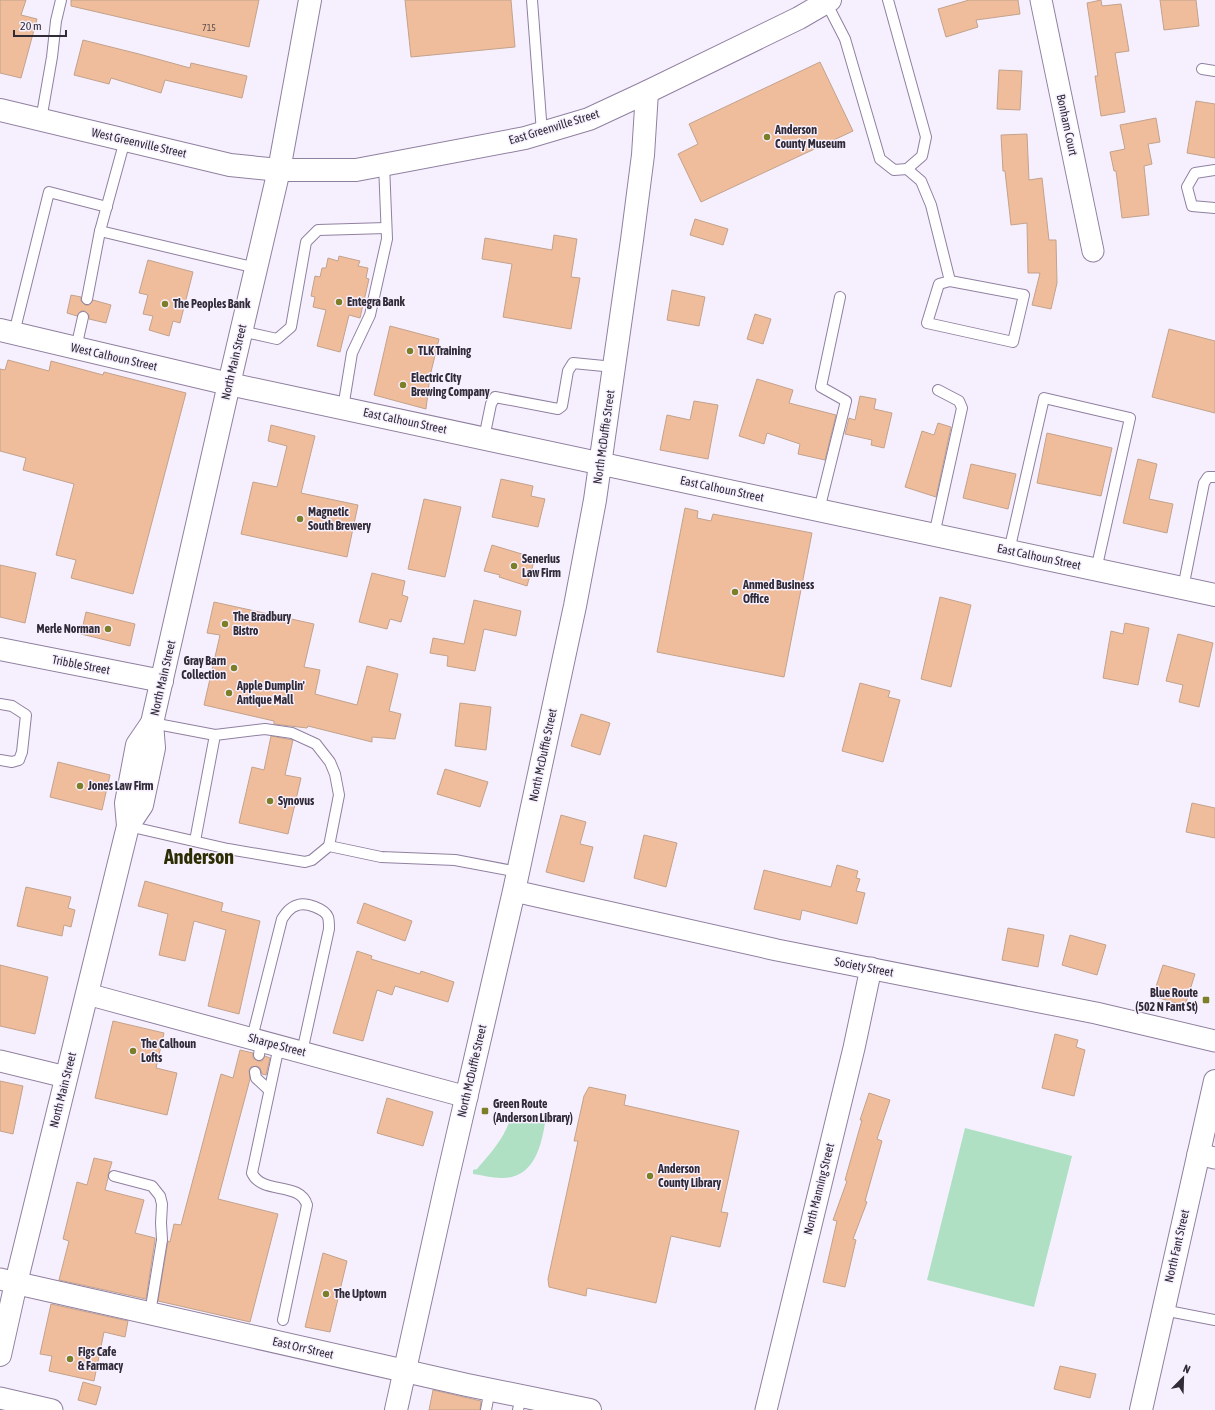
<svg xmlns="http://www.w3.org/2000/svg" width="1215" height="1410" font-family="'Asap Condensed',sans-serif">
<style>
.green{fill:#afe0c4}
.building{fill:#efbd9c;stroke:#c3a28c}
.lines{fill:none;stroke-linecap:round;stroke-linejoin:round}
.lane-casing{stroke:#9080a0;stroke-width:12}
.street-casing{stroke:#9080a0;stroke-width:23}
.secondary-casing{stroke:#9080a0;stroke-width:24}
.primary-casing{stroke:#9080a0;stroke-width:24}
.lane{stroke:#fff;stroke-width:10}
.street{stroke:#fff;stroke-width:21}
.secondary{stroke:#fff;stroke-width:22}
.primary{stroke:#fff;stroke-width:22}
.poi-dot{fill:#7c7e28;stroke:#f6f0fe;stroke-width:1.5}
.labels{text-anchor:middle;stroke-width:3;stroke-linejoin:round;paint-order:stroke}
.number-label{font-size:10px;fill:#604f50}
.street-label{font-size:12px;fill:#312a37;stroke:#f6f0fe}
.poi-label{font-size:12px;font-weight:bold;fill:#312a37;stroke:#f6f0fe;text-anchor:start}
.town-label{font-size:20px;font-weight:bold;fill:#2c2d03;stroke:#f6f0fe}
</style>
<rect width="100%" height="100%" fill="#f6f0fe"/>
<g class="green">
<path d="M512 1115 545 1123C541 1148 533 1179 501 1178 492 1178 482 1175 473 1174V1170L477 1169C494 1149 503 1140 512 1115Z"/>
<polygon points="965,1128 1072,1156 1034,1307 927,1280"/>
</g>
<g class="building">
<polygon points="0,0 26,0 21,15 37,19 21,78 0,73"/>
<polygon points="71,0 259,0 249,47 71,6"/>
<polygon points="405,0 511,0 515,47 411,57"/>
<polygon points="969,0 1018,0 1020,14 976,20 978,27 946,37 938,9"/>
<polygon points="1101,0 1102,6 1121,4 1129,51 1115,53 1125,112 1101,116 1095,76 1098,76 1087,3"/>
<polygon points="1160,0 1196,0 1199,26 1164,30"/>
<polygon points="83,40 139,54 190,68 191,63 247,76 242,98 165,80 161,93 111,78 109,84 74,75"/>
<polygon points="820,62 853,131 701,202 678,154 698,144 689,124"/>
<polygon points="999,70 1022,71 1020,110 997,109"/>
<polygon points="1196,101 1215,104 1215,158 1187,153"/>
<polygon points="1156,118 1160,142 1148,144 1152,164 1144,166 1149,215 1122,218 1116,171 1114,171 1110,152 1125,149 1120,125"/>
<polygon points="1027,134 1029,180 1042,178 1049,240 1056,240 1057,283 1051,309 1032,305 1040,273 1028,273 1027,223 1011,225 1005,171 1003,171 1001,135"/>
<polygon points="695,219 728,229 723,245 690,235"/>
<polygon points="554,235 577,239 571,277 580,278 571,329 503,317 512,264 482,259 485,238 552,250"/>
<polygon points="339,256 360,261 358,266 368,268 366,278 369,279 360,318 349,315 340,352 317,346 326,310 313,307 315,297 311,296 315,276 320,277 322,268 326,268 328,258 338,261"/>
<polygon points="148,260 193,272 180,323 173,321 169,336 149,330 153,316 143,314 148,295 139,293"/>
<polygon points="672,290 705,297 699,326 667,320"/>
<polygon points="71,295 81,297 81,301 85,305 89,305 93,300 111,305 106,323 89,319 89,315 85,311 81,311 77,316 67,313"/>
<polygon points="755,314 771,319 763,344 747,339"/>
<polygon points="390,326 439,339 430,376 426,409 374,395"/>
<polygon points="1169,329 1215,341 1215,413 1152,397"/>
<polygon points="8,360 49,371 51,361 103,375 104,372 186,393 133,594 71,578 76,560 56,555 74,484 23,470 26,458 0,451 0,369 5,370"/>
<polygon points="757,379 793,390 789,403 836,415 825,460 798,454 800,444 767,433 764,444 739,436"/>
<polygon points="860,396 876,399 874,409 892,413 884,448 871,445 872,440 845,434 849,418 855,420"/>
<polygon points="694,401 718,405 708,459 660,450 667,415 690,420"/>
<polygon points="938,423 951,427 936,497 905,487 922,431 934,435"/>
<polygon points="271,425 315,436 301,493 358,505 347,557 241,534 253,482 277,487 287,446 268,441"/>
<polygon points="1047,433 1112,448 1101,496 1037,483"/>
<polygon points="1138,459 1157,464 1149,499 1173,504 1167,533 1123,523"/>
<polygon points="971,464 1016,474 1008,509 963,498"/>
<polygon points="501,479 533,486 531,496 545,499 538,527 492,517"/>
<polygon points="424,499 461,507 445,577 408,569"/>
<polygon points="685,508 698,511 697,518 711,521 713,514 812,533 784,677 657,652"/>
<polygon points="492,545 535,558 527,586 499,577 500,575 484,571"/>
<polygon points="0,565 36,573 25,623 0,617"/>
<polygon points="372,573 405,581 402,595 408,597 401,622 390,619 387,629 359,622"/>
<polygon points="940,597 971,605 951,687 921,679"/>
<polygon points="474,600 521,611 516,636 484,629 475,671 447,666 448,656 430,653 433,638 464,644"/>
<polygon points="214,602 314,624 304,667 320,670 315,694 357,705 367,666 398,674 389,711 401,714 395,739 372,737 372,742 308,726 307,728 274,724 274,721 204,705 220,635 207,633"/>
<polygon points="86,612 135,624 130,646 81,634"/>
<polygon points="1125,623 1149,628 1138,685 1103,678 1111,631 1123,634"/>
<polygon points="1178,634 1213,643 1199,707 1179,702 1183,685 1166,681"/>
<polygon points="860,683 890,691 888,697 900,700 883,762 842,751"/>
<polygon points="460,703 491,707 486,750 455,746"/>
<polygon points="581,714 610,723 600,755 571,746"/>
<polygon points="271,736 293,740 285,775 301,778 288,834 239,823 252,767 264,770"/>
<polygon points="58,762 110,775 102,810 50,797"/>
<polygon points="445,769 488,782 480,807 437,794"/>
<polygon points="1192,803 1215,808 1215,838 1186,832"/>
<polygon points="561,815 586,822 580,844 593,847 584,882 546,872"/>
<polygon points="644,835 677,843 666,887 634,878"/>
<polygon points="837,865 858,871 856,878 860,879 856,891 865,893 857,924 802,910 800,920 754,909 764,870 831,887"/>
<polygon points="145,881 223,903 221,911 260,921 239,1014 208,1006 226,930 194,921 185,961 159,955 168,914 138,906"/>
<polygon points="26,887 71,897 68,908 75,910 71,927 64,925 62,936 17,926"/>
<polygon points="364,903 412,921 405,941 357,923"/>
<polygon points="1008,928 1044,935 1038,967 1002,960"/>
<polygon points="1070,935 1106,945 1097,975 1062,965"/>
<polygon points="357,951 372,956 371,959 420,974 421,971 454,982 448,1002 395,986 392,995 377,990 363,1041 333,1033"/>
<polygon points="0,965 48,977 35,1034 0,1026"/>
<polygon points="1163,965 1195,974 1185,1006 1153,996"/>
<polygon points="113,1021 164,1033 156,1068 177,1073 167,1115 95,1098"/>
<polygon points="1055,1034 1078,1040 1076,1047 1085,1050 1074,1096 1042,1088"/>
<polygon points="240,1050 253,1053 253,1058 258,1061 262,1061 265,1056 270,1058 266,1075 262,1074 260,1068 257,1066 251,1067 249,1070 250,1079 218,1199 278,1214 250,1322 158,1301 168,1241 170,1242 174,1224 181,1225 221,1074 233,1078"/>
<polygon points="0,1081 23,1086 13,1134 0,1131"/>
<polygon points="589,1087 626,1095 624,1105 739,1131 721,1212 728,1213 720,1247 671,1236 656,1303 587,1288 586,1296 549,1287 548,1279 578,1141 574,1141 584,1096"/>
<polygon points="869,1093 890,1100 877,1139 882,1141 865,1201 867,1202 853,1239 856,1240 845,1287 823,1282 837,1221 833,1220 847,1181 845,1180 862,1120 860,1120"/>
<polygon points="387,1098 433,1112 423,1146 377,1133"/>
<polygon points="94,1158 112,1162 108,1175 108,1178 105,1190 144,1200 135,1233 155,1238 155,1240 146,1299 59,1280 69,1241 63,1239 77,1182 87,1185"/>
<polygon points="323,1253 347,1261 330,1332 305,1327"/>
<polygon points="51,1304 128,1321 125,1337 104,1332 94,1381 49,1371 52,1356 40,1354"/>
<polygon points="1060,1366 1096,1374 1090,1398 1054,1389"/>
<polygon points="83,1382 101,1387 96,1405 78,1400"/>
<polygon points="433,1390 481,1401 480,1410 429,1410"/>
</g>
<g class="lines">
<defs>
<g id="lane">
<polyline points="532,0 542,133"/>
<polyline points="826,2 845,39 880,159 894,170 907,169 922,156 926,137 888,0"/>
<polyline points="1202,69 1215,71"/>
<polyline points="41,120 52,57 56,21 61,0"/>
<polyline points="125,140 100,231 256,268"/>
<polyline points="907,169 921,181 931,205 950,281 1024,295 1013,342 927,323 939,284 950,281"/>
<polyline points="1215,170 1195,173 1187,187 1192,206 1215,208"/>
<polyline points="87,299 100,231"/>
<polyline points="241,331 277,339 291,327 306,242 318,230 386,228"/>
<polyline points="14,333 49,192 107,207"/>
<polyline points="76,348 83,317"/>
<polyline points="343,408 352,353 370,315 387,239 384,164"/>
<polyline points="484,438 491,404 495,397 558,409 562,406 568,371 573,363 614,367"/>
<polyline points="819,510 846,401 821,387 840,297"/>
<polyline points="934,535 962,408 959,401 938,390"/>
<polyline points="1009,551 1044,398 1130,418 1096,570"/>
<polyline points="1183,588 1204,483 1208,477 1215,477"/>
<polyline points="0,704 12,706 26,715 22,752 19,760 12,762 0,760"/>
<polyline points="152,723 215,735"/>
<polyline points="128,826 228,849 305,862 312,860 329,846 381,857 455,860 518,872"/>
<polyline points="195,841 215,735 265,729 292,733 316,744 330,762 335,774 339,795 329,846"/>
<path d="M252 1038 282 919C286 913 290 907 298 905 306 902 325 909 328 917 329 920 329 926 329 929L302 1052"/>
<path d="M279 1046 252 1173C262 1195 300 1181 307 1205L283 1320"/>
<polyline points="259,1055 261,1041"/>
<polyline points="255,1072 256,1078 269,1090"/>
<polyline points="114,1176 152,1186 160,1196 162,1204 161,1223 162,1240 150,1313"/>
<polyline points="1163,1310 1215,1320"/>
<polyline points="486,1410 490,1389"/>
<polyline points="518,1410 521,1396"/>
</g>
<g id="street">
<polyline points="1041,0 1093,251"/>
<polyline points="514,891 777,950 1096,1013 1215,1041"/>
<polyline points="87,994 467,1097"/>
<polyline points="0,1061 66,1077"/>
<polyline points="1198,1154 1215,1158"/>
<polyline points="0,1279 16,1283"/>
<polyline points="0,1398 52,1410"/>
<polyline points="766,1410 854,1048 871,968"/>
</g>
<g id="secondary">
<polyline points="0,330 229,384 1215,595"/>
<polyline points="0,649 162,681"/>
<polyline points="16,1283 467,1385 590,1410"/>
<polyline points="396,1410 446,1185 514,891 575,606 595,500 632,240 643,155 647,92"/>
<polyline points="1141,1410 1215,1081"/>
</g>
<g id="primary">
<polyline points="0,110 230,165 279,170 356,170 525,138 589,119 647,92 799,18 830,0"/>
<polyline points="128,826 142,805 154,748 152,723 229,384 279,170 310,0"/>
<polyline points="0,1355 16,1283 128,826 126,803 137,745 152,723"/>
</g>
</defs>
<use href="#lane" class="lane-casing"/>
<use href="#street" class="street-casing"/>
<use href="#secondary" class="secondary-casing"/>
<use href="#primary" class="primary-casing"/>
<use href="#lane" class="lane"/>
<use href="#street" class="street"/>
<use href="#secondary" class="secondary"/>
<use href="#primary" class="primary"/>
</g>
<g class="poi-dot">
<circle cx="767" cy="137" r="4"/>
<circle cx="339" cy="302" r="4"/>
<circle cx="165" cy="304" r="4"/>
<circle cx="410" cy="351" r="4"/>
<circle cx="403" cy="385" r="4"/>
<circle cx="300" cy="519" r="4"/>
<circle cx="514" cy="566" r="4"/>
<circle cx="735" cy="592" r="4"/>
<circle cx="225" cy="624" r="4"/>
<circle cx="108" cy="629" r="4"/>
<circle cx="234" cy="668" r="4"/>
<circle cx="229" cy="693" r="4"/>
<circle cx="80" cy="786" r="4"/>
<circle cx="270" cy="801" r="4"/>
<rect x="1202" y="996" width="8" height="8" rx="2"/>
<circle cx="133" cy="1051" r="4"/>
<rect x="481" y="1107" width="8" height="8" rx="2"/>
<circle cx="650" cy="1176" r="4"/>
<circle cx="326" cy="1294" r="4"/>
<circle cx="70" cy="1359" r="4"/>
</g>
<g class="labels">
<g class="number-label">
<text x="209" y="31">715</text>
</g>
<g class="street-label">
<text transform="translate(1067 125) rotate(78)" y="4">Bonham Court</text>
<text transform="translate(554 127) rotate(-17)" y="4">East Greenville Street</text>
<text transform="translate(139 143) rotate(13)" y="4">West Greenville Street</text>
<text transform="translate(114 357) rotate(13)" y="4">West Calhoun Street</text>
<text transform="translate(234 362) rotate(-77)" y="4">North Main Street</text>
<text transform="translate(405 421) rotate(12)" y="4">East Calhoun Street</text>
<text transform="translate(604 437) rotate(-82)" y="4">North McDuffie Street</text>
<text transform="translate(722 489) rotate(12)" y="4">East Calhoun Street</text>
<text transform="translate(1039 557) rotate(12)" y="4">East Calhoun Street</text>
<text transform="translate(81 665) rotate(11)" y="4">Tribble Street</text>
<text transform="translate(163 678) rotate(-77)" y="4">North Main Street</text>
<text transform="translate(543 755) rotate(-78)" y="4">North McDuffie Street</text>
<text transform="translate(864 967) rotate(11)" y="4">Society Street</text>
<text transform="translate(277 1045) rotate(15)" y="4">Sharpe Street</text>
<text transform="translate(472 1071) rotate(-77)" y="4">North McDuffie Street</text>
<text transform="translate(63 1090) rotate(-76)" y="4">North Main Street</text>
<text transform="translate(819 1189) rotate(-76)" y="4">North Manning Street</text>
<text transform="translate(1177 1246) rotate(-77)" y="4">North Fant Street</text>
<text transform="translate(303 1348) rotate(13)" y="4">East Orr Street</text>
</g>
<g class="poi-label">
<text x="775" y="134">Anderson<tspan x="775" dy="14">County Museum</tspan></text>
<text x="347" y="306">Entegra Bank</text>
<text x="173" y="308">The Peoples Bank</text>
<text x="418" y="355">TLK Training</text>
<text x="411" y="382">Electric City<tspan x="411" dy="14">Brewing Company</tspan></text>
<text x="308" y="516">Magnetic<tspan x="308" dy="14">South Brewery</tspan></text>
<text x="522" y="563">Senerius<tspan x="522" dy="14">Law Firm</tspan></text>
<text x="743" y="589">Anmed Business<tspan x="743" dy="14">Office</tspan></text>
<text x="233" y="621">The Bradbury<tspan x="233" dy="14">Bistro</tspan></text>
<text x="100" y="633" text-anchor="end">Merle Norman</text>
<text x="226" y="665" text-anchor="end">Gray Barn<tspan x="226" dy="14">Collection</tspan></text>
<text x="237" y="690">Apple Dumplin'<tspan x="237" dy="14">Antique Mall</tspan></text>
<text x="88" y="790">Jones Law Firm</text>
<text x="278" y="805">Synovus</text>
<text x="1198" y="997" text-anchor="end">Blue Route<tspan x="1198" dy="14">(502 N Fant St)</tspan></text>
<text x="141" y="1048">The Calhoun<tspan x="141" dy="14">Lofts</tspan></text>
<text x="493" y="1108">Green Route<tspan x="493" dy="14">(Anderson Library)</tspan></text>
<text x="658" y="1173">Anderson<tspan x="658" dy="14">County Library</tspan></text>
<text x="334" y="1298">The Uptown</text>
<text x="78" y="1356">Figs Cafe<tspan x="78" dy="14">&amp; Farmacy</tspan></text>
</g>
<g class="town-label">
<text x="199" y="864">Anderson</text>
</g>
</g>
<g transform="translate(1183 1378) rotate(23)" stroke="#f6f0fe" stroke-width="3" paint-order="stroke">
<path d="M0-3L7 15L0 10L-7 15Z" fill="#312a37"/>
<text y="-6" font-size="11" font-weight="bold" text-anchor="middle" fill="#312a37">N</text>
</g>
<path d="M14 30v6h52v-6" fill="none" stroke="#312a37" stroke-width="2"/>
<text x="20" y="30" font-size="12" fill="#312a37" stroke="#f6f0fe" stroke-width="3" paint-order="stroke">20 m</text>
</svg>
